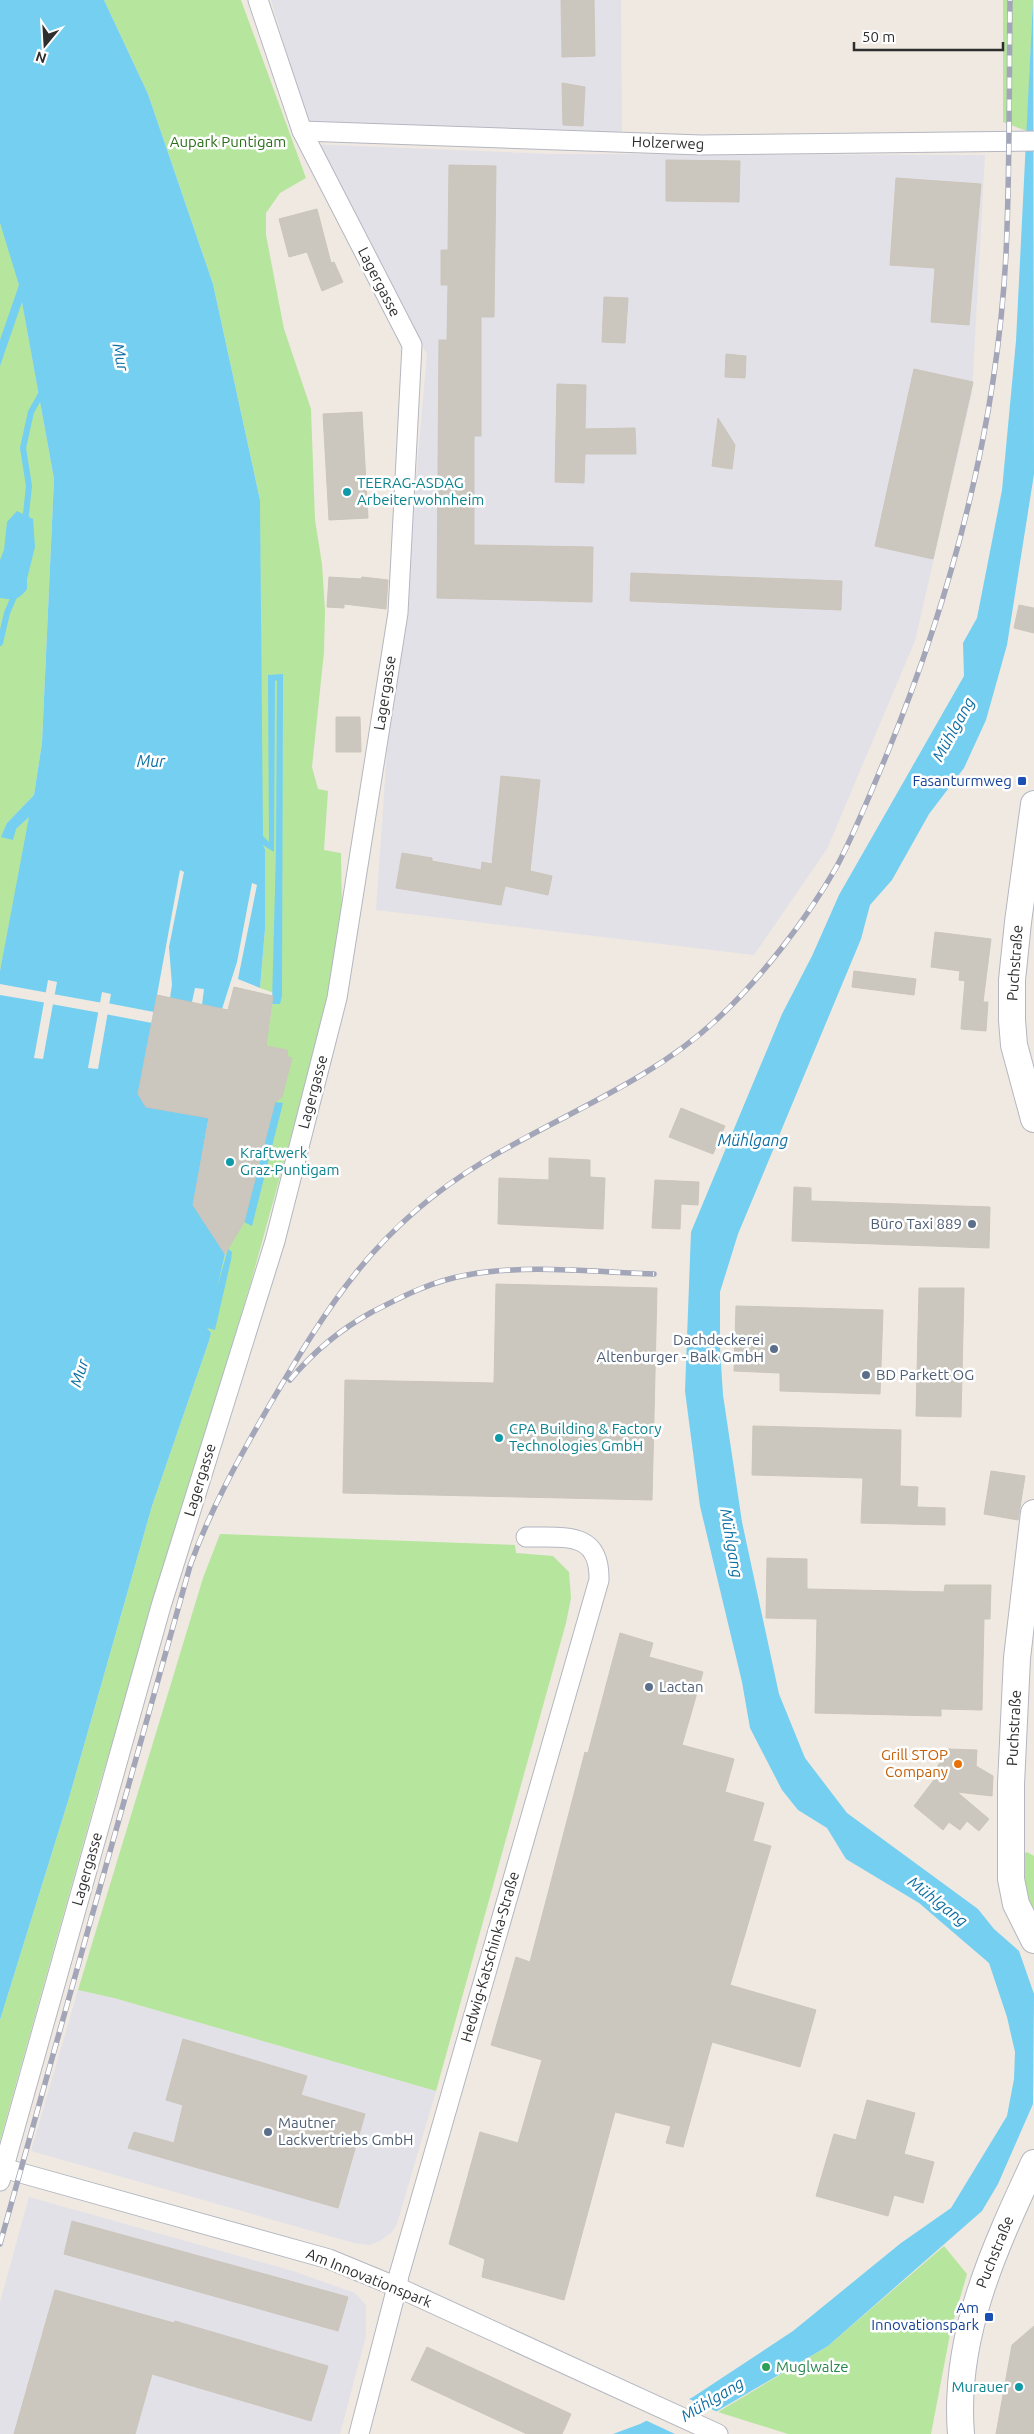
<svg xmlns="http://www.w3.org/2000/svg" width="1034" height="2434" font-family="Ubuntu,sans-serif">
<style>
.industrial{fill:#e3e1e8}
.green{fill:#b6e59e}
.water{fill:#75cff0;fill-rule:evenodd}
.pier{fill:#efe9e1}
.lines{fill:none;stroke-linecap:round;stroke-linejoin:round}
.stream{stroke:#75cff0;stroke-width:6}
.building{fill:#cbc7bf;stroke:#cbc5ba}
.minor-casing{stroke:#b4b7c1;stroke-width:21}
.secondary-casing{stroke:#b4b7c1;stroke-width:28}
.minor{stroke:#fff;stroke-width:19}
.secondary{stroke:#fff;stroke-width:26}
.rail-casing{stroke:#a3a6b8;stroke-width:5.5}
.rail{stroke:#fff;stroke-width:4;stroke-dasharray:11;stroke-linecap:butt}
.culture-dot{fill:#0f9aa8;stroke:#fff;stroke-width:2}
.transit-dot{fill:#1a4fb4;stroke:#fff;stroke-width:2}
.service-dot{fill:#5c6f8a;stroke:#fff;stroke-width:2}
.food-dot{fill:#e8710a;stroke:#fff;stroke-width:2}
.leisure-dot{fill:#2e9e5b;stroke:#fff;stroke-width:2}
.labels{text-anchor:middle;stroke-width:5;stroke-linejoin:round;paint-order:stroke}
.park-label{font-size:15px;fill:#2c6e1b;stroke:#fff}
.street-label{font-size:15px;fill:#2e2e2e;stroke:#fff}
.culture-label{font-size:15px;fill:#0d838f;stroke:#fff;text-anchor:start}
.transit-label{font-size:15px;fill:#164399;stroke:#fff;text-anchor:end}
.service-label{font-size:15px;fill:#4e5e75;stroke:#fff;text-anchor:start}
.food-label{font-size:15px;fill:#c56008;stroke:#fff;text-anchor:end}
.leisure-label{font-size:15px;fill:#27864d;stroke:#fff;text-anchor:start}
.water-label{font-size:16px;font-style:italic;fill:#0d6fa3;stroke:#fff}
</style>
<rect width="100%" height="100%" fill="#efe9e1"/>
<g class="industrial">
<polygon points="271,0 621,0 622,135 574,137 307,121"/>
<polygon points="310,144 550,154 985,155 972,393 915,641 827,849 754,955 376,910 387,750 405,603 427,354"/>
<polygon points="78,1990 114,1998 436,2091 397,2224 391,2233 380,2241 369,2245 354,2243 31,2151"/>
<polygon points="29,2197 293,2271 355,2293 366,2305 366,2336 340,2434 0,2434 0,2302"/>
</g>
<g class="green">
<polygon points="104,0 241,0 306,178 280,193 266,213 266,235 284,329 311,409 315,520 322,564 325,611 324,652 312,767 318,789 328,791 324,850 341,853 342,913 328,998 316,1046 251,1282 101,1780 0,2141 0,2020 69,1798 152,1506 209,1341 211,1333 206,1329 225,1254 244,1222 275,1102 282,1097 292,1059 288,1057 287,1050 266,1046 274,993 260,988 265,929 265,849 261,842 260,500 213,284 148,94"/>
<polygon points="1003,0 1033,0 1027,131 1003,122"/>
<polygon points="0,223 17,273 54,479 42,743 34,795 7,823 16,829 30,816 0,972"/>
<polygon points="220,1534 515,1545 516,1553 553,1556 569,1572 571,1598 566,1623 436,2091 114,1998 78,1990 203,1578"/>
<polygon points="1027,1852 1034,1856 1034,1923 1022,1881 1022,1855"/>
<polygon points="944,2246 967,2274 951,2329 931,2434 788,2434 718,2412 828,2346"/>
</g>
<g class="water">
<path d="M0 0H104L148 94 213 284 260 500 263 836 269 842 268 675 283 674 282 996 280 1004H272L276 850 277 680 275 681 274 852 263 845 265 849V929L260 988 238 979 257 885 252 883 237 962 222 1009 228 1010 193 1205 225 1254 217 1288 228 1249 232 1252 231 1260 215 1330 207 1328 211 1333 209 1341 152 1506 69 1798 0 2020V971L29 817 16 829 13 840 1 837 7 823 34 795 42 743 54 479 22 302 0 366V340L19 285 0 223ZM180 870 184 872 169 947 172 985 170 998 157 995ZM48 980 57 982 43 1059 34 1058ZM195 988 204 989 202 1005 192 1002ZM102 992 111 994 98 1069 88 1068Z"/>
<polygon points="1033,0 1034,474 1007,645 986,720 964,768 929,814 892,880 870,905 861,939 738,1234 720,1292 720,1348 723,1395 742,1522 779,1694 805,1758 847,1813 978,1909 994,1929 1019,1951 1034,1994 1033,2104 998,2184 982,2211 828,2346 678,2434 613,2434 640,2424 693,2397 793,2331 901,2243 951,2208 1007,2116 1014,2079 1015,2052 1007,2017 989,1963 919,1903 846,1859 827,1828 798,1810 782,1790 750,1728 742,1682 700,1506 685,1391 691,1232 782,1014 812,956 839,895 964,676 963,643 977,618 1002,490 1016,341"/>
<path d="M17 511 33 519 35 547 27 579V589C19 600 14 600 0 598V560L4 550 7 522Z"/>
<polygon points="275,1102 283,1103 252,1226 244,1222"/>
</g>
<g class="pier">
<polygon points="0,984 49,993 47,1003 0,995"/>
<polygon points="53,994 103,1003 101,1013 51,1004"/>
<polygon points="107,1003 154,1012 152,1023 105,1014"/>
<polygon points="687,2398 720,2413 684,2434 675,2434 645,2420"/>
</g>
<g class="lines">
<g class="stream">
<polyline points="25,523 29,486 23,448 31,412 44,389"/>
<polyline points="0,643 7,613 16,592"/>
</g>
</g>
<g class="building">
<polygon points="561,0 594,0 595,56 562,57"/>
<polygon points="562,83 585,87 583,126 563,125"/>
<polygon points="666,160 740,161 739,202 666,201"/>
<polygon points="449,165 496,166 494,317 481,317 481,436 474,436 474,545 593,547 592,602 437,598 439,340 447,340 448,285 441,285 441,250 448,250"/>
<polygon points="896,178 981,184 969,325 931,322 935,268 890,265"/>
<polygon points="317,209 331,263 334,262 343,282 322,291 307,252 289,257 279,219"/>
<polygon points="604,297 628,298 625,343 602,342"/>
<polygon points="726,354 746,356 745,378 725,377"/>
<polygon points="914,369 973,382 933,559 875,546"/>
<polygon points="557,384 586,385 585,429 635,428 636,454 585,454 584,483 555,482"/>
<polygon points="362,412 368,518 329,520 323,414"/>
<polygon points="718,418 735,445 732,469 712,466"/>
<polygon points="631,573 842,581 841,610 630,601"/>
<polygon points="329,577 361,579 362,577 388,580 386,609 344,604 344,608 327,607"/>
<polygon points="1019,605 1034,608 1034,633 1014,628"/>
<polygon points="336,717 360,717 361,752 336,752"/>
<polygon points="501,776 540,780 530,871 552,876 548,895 505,886 501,905 396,888 402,853 432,858 432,861 481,870 482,862 492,864"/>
<polygon points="935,932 991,939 983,1002 988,1002 986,1031 961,1029 965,981 959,980 960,971 931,967"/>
<polygon points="854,971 916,979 914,995 852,987"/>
<polygon points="234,987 273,996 266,1046 287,1050 288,1057 292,1058 282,1097 275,1102 244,1222 225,1254 193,1205 209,1118 146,1107 138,1094 157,995 228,1010"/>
<polygon points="681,1108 725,1126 713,1154 669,1137"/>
<polygon points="549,1158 590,1160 590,1177 605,1178 603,1229 498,1224 499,1178 549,1180"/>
<polygon points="655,1180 699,1182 698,1205 681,1204 680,1229 652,1228"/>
<polygon points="794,1187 811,1188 811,1201 990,1207 989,1248 792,1241"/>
<polygon points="496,1284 657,1288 652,1500 343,1493 345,1380 494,1383"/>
<polygon points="919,1288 964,1288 961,1417 916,1416"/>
<polygon points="736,1306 883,1310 880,1394 780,1391 780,1373 734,1371"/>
<polygon points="753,1426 901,1430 900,1486 918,1487 917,1507 945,1508 945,1525 861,1523 863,1478 752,1475"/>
<polygon points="991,1471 1025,1476 1018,1520 984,1514"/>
<polygon points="767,1558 807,1559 807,1589 944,1592 945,1585 991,1585 990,1619 984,1619 982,1710 941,1709 941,1716 815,1713 817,1619 766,1618"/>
<polygon points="620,1633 653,1643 649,1657 703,1672 682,1745 734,1759 725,1792 764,1803 753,1841 771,1846 730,1985 816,2010 800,2067 712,2042 683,2147 666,2143 671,2126 615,2112 564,2300 482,2277 485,2259 449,2244 480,2132 518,2143 542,2060 491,2045 516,1957 530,1962 585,1752 588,1753"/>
<polygon points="948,1749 977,1750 976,1766 993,1776 992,1796 957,1792 989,1819 979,1831 967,1821 960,1830 949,1822 943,1830 914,1806 940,1772 936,1769"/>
<polygon points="183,2039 307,2076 301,2095 365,2114 338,2208 128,2148 134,2132 174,2143 183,2105 166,2100"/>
<polygon points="867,2100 915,2113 904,2154 934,2162 923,2203 894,2195 888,2216 816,2196 834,2134 856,2140"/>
<polygon points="72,2221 348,2297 338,2331 64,2254"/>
<polygon points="55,2290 174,2323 175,2321 328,2366 311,2421 152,2374 135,2434 14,2434"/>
<polygon points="1034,2326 1034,2434 996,2434 1012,2345"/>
<polygon points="427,2347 571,2414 562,2434 527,2434 411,2380"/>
</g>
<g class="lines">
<defs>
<g id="minor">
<polyline points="302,131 701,145 1034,141"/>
<polyline points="3,2168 329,2259 397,2287 718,2434"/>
<polyline points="0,2181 161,1606 275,1241 337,998 398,613 412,345 302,131 258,0"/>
<path d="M359 2434 397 2287 399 2275 599 1580C600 1530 564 1538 526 1537"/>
</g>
<g id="secondary">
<polyline points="1034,804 1018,922 1012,980 1012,1020 1014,1045 1034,1119"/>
<polyline points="1034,1513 1017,1658 1011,1784 1011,1879 1016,1904 1034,1940"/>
<path d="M961 2434C953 2337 994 2249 1034 2163"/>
</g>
</defs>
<use href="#minor" class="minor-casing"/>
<use href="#secondary" class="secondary-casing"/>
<use href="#minor" class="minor"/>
<use href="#secondary" class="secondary"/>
<defs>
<g id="rail">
<path d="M290 1380C313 1352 341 1329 372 1312 403 1296 432 1281 467 1275 526 1264 594 1272 654 1274"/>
<path d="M0 2244 190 1566C210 1510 239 1458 269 1406 330 1302 377 1226 483 1162 560 1115 648 1083 715 1021 760 980 807 919 837 866 856 830 871 792 887 754 952 595 997 426 1006 254 1010 170 1009 84 1010 0"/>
</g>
</defs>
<use href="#rail" class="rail-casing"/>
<use href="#rail" class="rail"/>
</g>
<g class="culture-dot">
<circle cx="347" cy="492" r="5"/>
<circle cx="230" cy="1162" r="5"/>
<circle cx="499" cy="1438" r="5"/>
<circle cx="1019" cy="2387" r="5"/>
</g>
<g class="transit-dot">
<rect x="1017" y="776" width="10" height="10" rx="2.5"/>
<rect x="984" y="2312" width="10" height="10" rx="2.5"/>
</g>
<g class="service-dot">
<circle cx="972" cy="1224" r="5"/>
<circle cx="774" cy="1349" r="5"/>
<circle cx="866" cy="1375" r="5"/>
<circle cx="649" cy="1687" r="5"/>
<circle cx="268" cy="2132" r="5"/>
</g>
<circle class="food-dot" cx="958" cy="1764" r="5"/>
<circle class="leisure-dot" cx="766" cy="2367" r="5"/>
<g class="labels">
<g class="park-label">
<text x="228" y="147">Aupark Puntigam</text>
</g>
<g class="street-label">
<text transform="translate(668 143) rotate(2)" y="5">Holzerweg</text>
<text transform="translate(379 282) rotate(63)" y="5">Lagergasse</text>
<text transform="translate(385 693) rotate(-81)" y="5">Lagergasse</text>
<text transform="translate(1015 963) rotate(-86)" y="5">Puchstraße</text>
<text transform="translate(313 1092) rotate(-75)" y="5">Lagergasse</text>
<text transform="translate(200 1480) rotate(-73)" y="5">Lagergasse</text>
<text transform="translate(1014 1728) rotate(-87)" y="5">Puchstraße</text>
<text transform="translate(87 1869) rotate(-74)" y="5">Lagergasse</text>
<text transform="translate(490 1957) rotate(-74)" y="5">Hedwig-Katschinka-Straße</text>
<text transform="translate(995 2252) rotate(-68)" y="5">Puchstraße</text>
<text transform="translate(369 2278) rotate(22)" y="5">Am Innovationspark</text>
</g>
<g class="culture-label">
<text x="357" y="488">TEERAG-ASDAG<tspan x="357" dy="17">Arbeiterwohnheim</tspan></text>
<text x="240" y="1158">Kraftwerk<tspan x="240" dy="17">Graz-Puntigam</tspan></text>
<text x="509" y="1434">CPA Building &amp; Factory<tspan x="509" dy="17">Technologies GmbH</tspan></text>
<text x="1009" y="2392" text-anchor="end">Murauer</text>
</g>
<g class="transit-label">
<text x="1012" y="786">Fasanturmweg</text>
<text x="979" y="2313">Am<tspan x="979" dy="17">Innovationspark</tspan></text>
</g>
<g class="service-label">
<text x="962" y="1229" text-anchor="end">Büro Taxi 889</text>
<text x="764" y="1345" text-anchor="end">Dachdeckerei<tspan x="764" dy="17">Altenburger - Balk GmbH</tspan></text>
<text x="876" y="1380">BD Parkett OG</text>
<text x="659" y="1692">Lactan</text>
<text x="278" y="2128">Mautner<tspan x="278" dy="17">Lackvertriebs GmbH</tspan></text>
</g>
<g class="food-label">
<text x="948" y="1760">Grill STOP<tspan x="948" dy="17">Company</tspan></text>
</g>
<g class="leisure-label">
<text x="776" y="2372">Muglwalze</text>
</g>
<g class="water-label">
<text transform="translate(121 357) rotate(78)" y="6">Mur</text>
<text transform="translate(953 729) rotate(-61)" y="6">Mühlgang</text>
<text x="151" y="767">Mur</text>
<text x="753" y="1146">Mühlgang</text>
<text transform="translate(79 1373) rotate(-73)" y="6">Mur</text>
<text transform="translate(732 1543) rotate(80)" y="6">Mühlgang</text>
<text transform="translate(938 1901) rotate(38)" y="6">Mühlgang</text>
<text transform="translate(712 2399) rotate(-31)" y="6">Mühlgang</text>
</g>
</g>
<g transform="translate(45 45) rotate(198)" stroke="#ffffff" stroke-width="4" paint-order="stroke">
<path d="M0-4L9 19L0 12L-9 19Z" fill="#2e2e2e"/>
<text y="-8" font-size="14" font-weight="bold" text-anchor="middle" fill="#2e2e2e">N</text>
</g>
<path d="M854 42v8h149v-8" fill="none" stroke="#2e2e2e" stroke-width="2.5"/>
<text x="862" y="42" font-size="15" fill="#2e2e2e" stroke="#ffffff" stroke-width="4" paint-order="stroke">50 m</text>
</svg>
